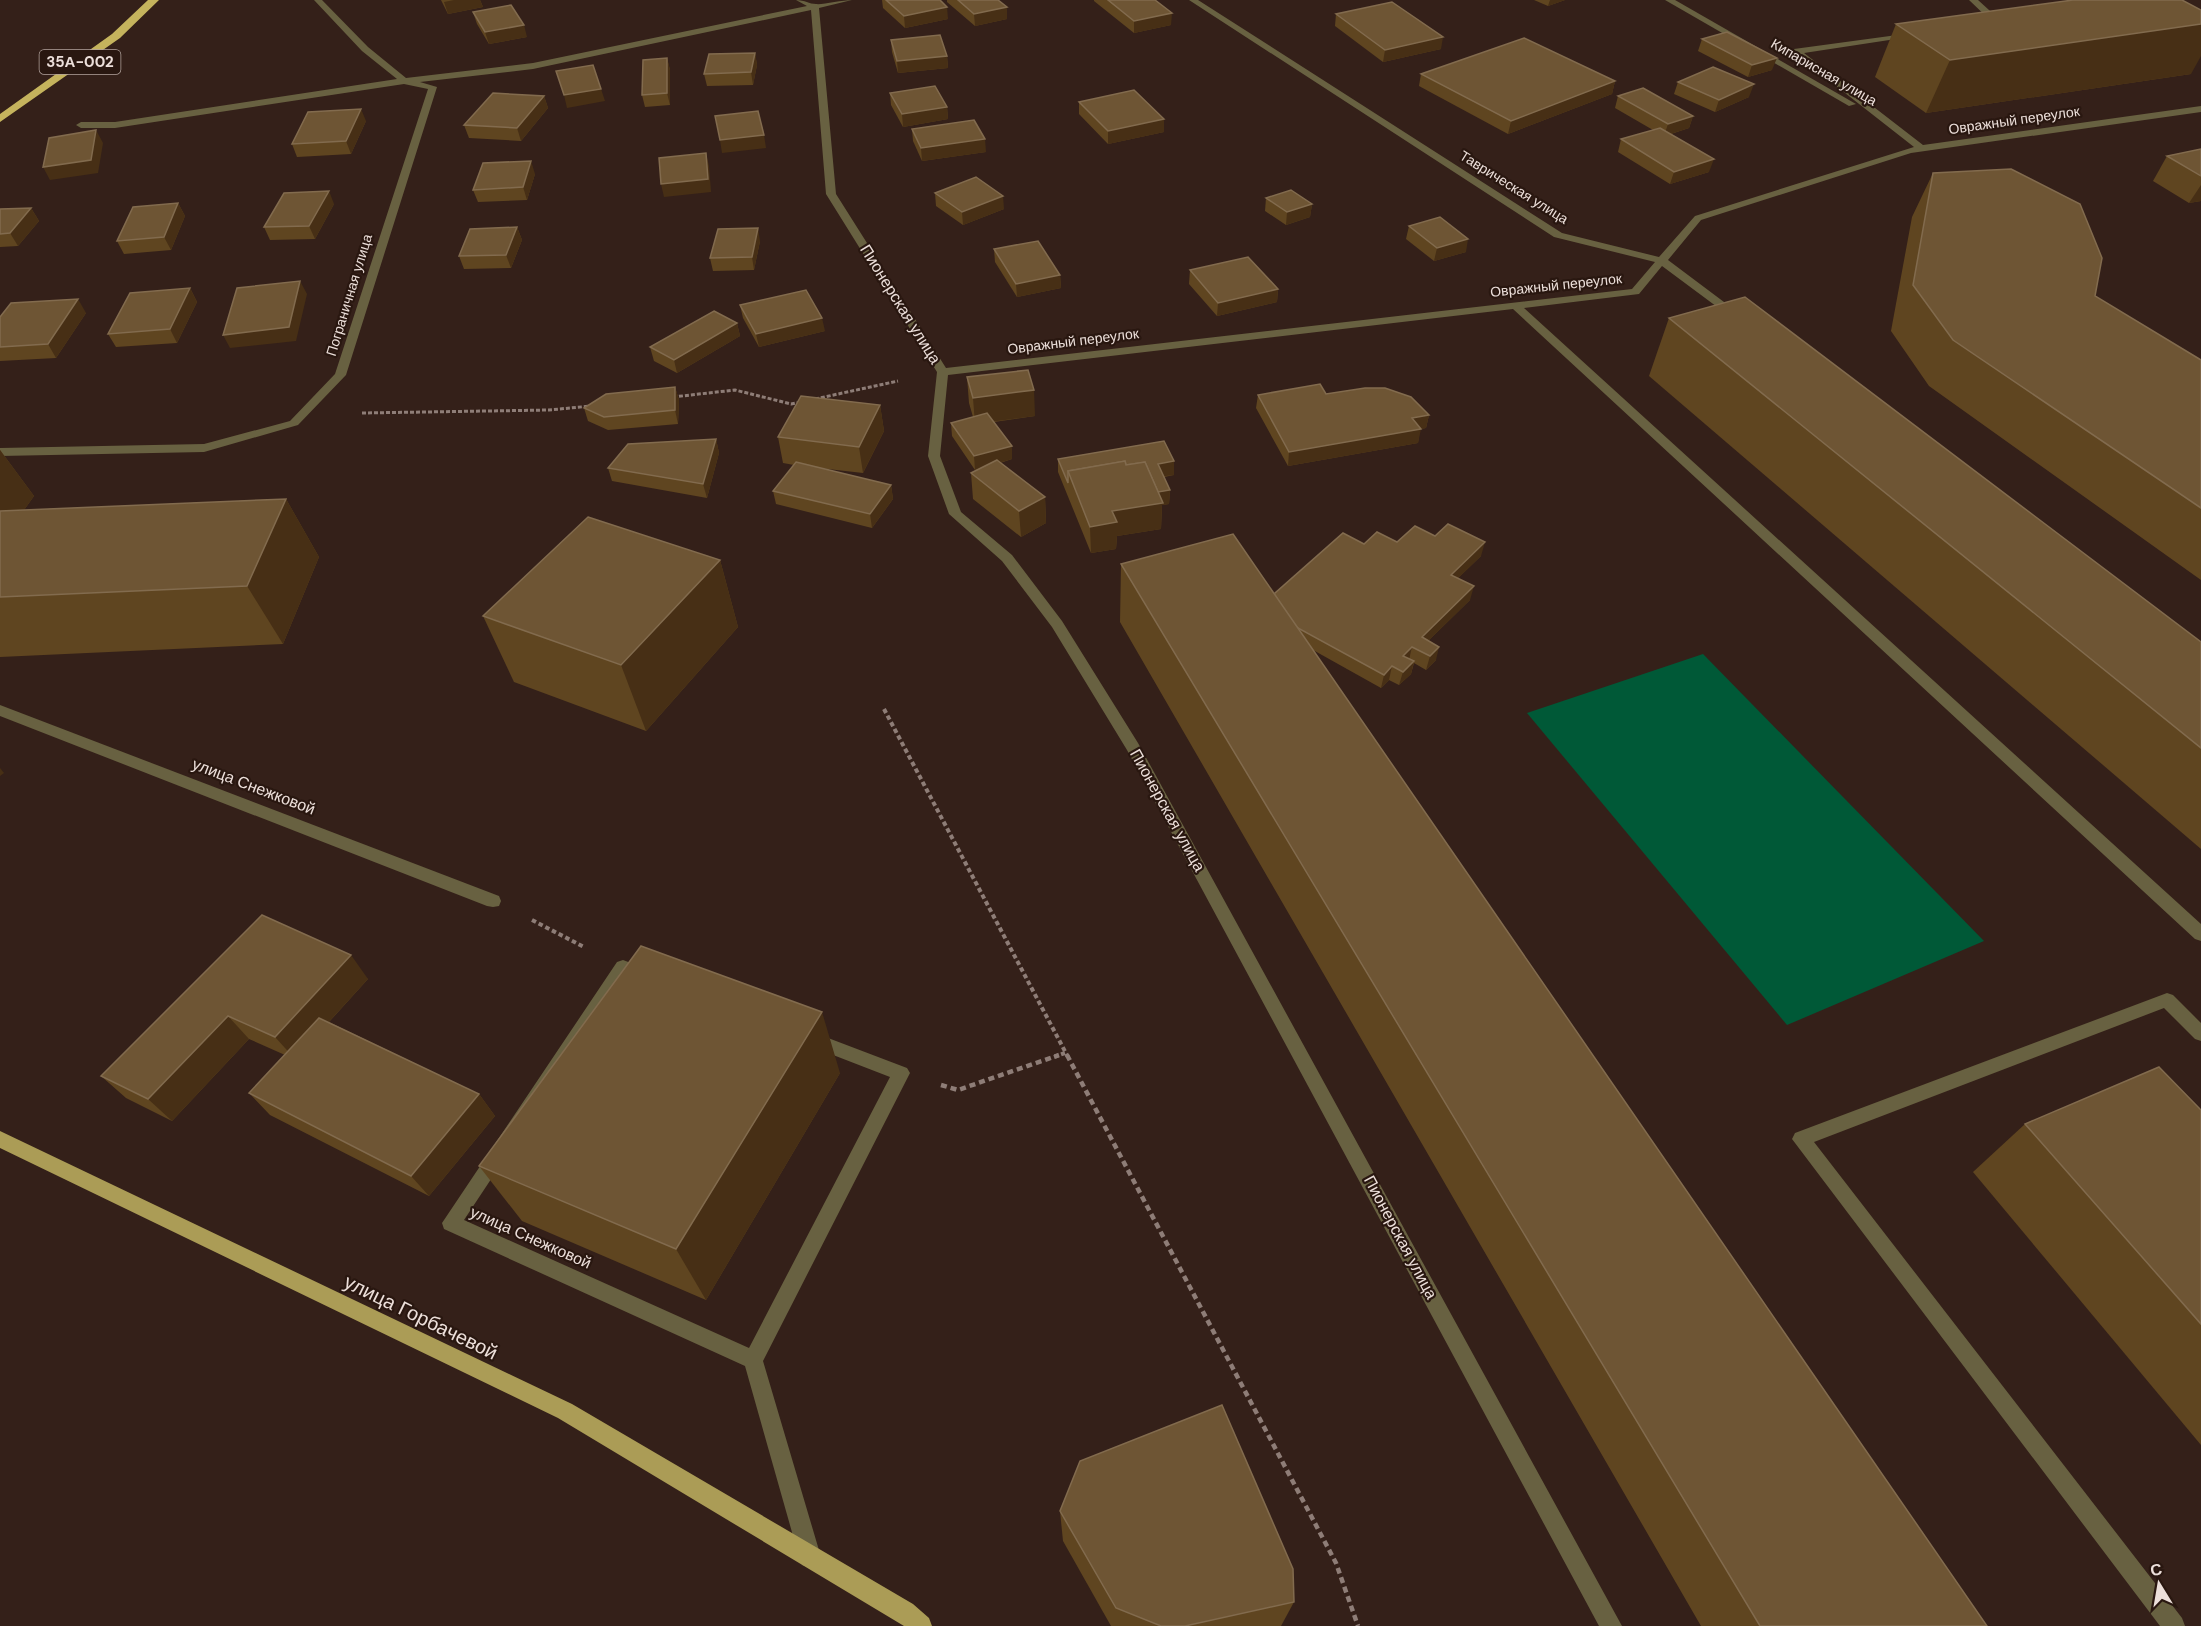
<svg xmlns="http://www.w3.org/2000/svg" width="2201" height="1626" font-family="'DM Sans',sans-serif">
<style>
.green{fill:#005937}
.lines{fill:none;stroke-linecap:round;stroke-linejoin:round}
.path-far2{stroke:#8e7d77;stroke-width:3;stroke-dasharray:4 2;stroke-linecap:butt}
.path-far1{stroke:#8e7d77;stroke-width:4;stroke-dasharray:4.5 3;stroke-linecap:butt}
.path{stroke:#8e7d77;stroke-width:4.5;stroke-dasharray:6 4;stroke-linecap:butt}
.minor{fill:#686141;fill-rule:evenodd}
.major{fill:#ab9c56;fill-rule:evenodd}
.highway{fill:#c5b35d;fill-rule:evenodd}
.wall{fill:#5f4520}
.shaded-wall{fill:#472f15}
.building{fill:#6e5534;stroke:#826b4e;stroke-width:1.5}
.labels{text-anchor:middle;stroke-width:4.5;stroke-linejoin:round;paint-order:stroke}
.far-street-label{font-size:14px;fill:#ecdfda;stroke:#291710}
.shield{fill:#291710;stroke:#b2a39d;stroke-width:1.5}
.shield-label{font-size:15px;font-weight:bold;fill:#ecdfda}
.street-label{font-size:16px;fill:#ecdfda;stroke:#291710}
.near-street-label{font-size:20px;fill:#ecdfda;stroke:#291710}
</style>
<rect width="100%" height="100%" fill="#342019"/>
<polygon class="green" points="1703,654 1984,941 1787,1025 1527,713"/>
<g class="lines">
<g class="path-far2">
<polyline points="673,397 735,390 791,404 801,402"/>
<polyline points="815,399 898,381"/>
<polyline points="362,413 549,410 591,406"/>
</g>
<g class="path-far1">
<polyline points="884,709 1068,1057"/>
<polyline points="532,920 584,947"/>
<polyline points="1054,1057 1065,1053"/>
</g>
<g class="path">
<polyline points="1067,1055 1336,1563 1358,1626"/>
<polyline points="941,1085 958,1090 1059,1055"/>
</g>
<g class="minor">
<path d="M314 0H322L368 47 406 78 533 63 807 6 796 0C805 0 809 4 816 4 822 5 842 0 852 0L819 8 836 194 946 368 1632 289 1655 262 1554 237 1189 0H1198L1562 233 1659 257 1695 216 1914 147 1794 53V49L1912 33V37H1909L1804 53 1923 145 2201 106V112L1911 153 1701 220 1668 260 1740 314V318H1732L1662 266 1639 294 1524 308 2201 924V941L2195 939 1513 309 948 375 940 456 961 512 1012 555 1062 621 1138 743 1622 1626H1599L1127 750 1052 627 1002 561 949 514 928 456 937 372 826 194 811 10 533 69 420 82 437 87 346 375 298 425 204 452 0 456V448L204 444 290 421 335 374 428 89 404 84 115 128H81L76 125 81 122H115L397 79 362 51Z"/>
<polygon points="1665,0 1675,0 1856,104 1849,106"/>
<polygon points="1969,0 1978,0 2000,20 2000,24 1989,25 1988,23 1991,21"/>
<polygon points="0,705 499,896 501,901 499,906 493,907 487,906 0,716"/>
<path d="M623 960 907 1068 910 1073 763 1361 821 1557 818 1565 810 1568 802 1565 799 1557 745 1366 444 1229 442 1223 617 962ZM626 975 890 1077 749 1348 464 1220Z"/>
<polygon points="2167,993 2173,995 2201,1023 2201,1041 2195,1039 2164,1008 1814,1142 2182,1618 2185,1626 2160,1626 1792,1139 1795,1133"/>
</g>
<polygon class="major" points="0,1131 572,1404 913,1604 929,1618 932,1626 904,1626 558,1418 0,1148"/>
<polygon class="highway" points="148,0 159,0 120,38 0,122 0,114 112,34"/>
</g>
<g class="wall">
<polygon points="441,0 480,0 483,7 448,14"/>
<polygon points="882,0 940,0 948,19 905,28 883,8"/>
<polygon points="947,0 998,0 1007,19 975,26 947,2"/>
<polygon points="1094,0 1155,0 1171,25 1134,33 1094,1"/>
<polygon points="1534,0 1565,0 1548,6"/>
<polygon points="473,12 527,37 489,44 477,24"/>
<polygon points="1336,14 1441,49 1383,62 1335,26"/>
<polygon points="1896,24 2191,74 1926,113 1875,77"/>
<polygon points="1702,39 1772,70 1748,77 1698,51"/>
<polygon points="891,40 947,56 948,68 898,73 892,52"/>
<polygon points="755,53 757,65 753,85 707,86 704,74"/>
<polygon points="667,58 670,70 670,105 645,107 642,95"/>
<polygon points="1421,74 1615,81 1612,94 1508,134 1419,86"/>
<polygon points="1678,82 1749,97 1715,112 1674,94"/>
<polygon points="890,93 947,107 948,119 903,127 891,105"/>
<polygon points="544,96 548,108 521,141 469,138 464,125"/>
<polygon points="1618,96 1693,116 1689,128 1671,134 1709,172 1670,184 1618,152 1621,139 1653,130 1615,108"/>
<polygon points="1079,102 1164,132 1108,144 1079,114"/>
<polygon points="366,121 351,154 297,157 292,144"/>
<polygon points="912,129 986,152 922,161 913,141"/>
<polygon points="2201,149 2201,201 2189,203 2153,181 2167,156"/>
<polygon points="1933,173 2095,296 2201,360 2201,580 1929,386 1891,331 1912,217"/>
<polygon points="535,174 527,200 478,202 473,190"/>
<polygon points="935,193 1004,209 963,225 936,206"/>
<polygon points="1266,198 1312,204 1310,217 1286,225 1265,211"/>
<polygon points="178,203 185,216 171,250 124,254 117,241"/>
<polygon points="334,204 315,239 270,240 264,227"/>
<polygon points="31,208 39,221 18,246 0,247 0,209"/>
<polygon points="1409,226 1466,252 1434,261 1406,239"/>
<polygon points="517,227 522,240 511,268 464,269 459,256"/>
<polygon points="760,241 754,270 713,271 710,258"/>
<polygon points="994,249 1060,275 1061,288 1017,297 995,262"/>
<polygon points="1190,270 1278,289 1277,302 1217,316 1189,284"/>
<polygon points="190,288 197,302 177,343 116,347 108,334"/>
<polygon points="740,305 825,331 759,347 743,318"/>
<polygon points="86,313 56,358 0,361 0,317"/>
<polygon points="1669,318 2201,642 2201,849 1649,376"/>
<polygon points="737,323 740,336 677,373 654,361 650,347"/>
<polygon points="967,377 1035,416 994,422 1012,446 1012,459 1000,463 1045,497 1046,523 1021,537 973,499 971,473 980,469 975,470 952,436 951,423 973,417 969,403"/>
<polygon points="675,387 679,400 678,424 608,430 588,421 584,408"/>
<polygon points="1326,394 1429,415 1426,428 1420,429 1418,443 1288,466 1256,408 1258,395"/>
<polygon points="880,405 884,431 863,473 819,468 891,485 893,499 872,528 776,504 773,491 794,465 783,463 778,437"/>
<polygon points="716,439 719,453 707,498 612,481 608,468"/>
<polygon points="0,450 34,496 24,510 286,499 319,557 283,644 0,657"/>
<polygon points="1058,459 1174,461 1174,475 1164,477 1170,490 1169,504 1162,505 1161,529 1117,536 1116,549 1091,553 1058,472"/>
<polygon points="1435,536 1481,556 1458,578 1470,600 1428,641 1436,660 1426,670 1414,663 1411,674 1399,685 1389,680 1381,688 1313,650 1987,1626 1701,1626 1120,622 1121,564 1274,594 1364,544 1397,542"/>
<polygon points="720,560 738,627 646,731 514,682 483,616"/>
<polygon points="262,915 368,979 329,1022 479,1094 495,1116 429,1196 270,1115 249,1093 285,1055 249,1039 172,1121 126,1098 101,1076"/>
<polygon points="840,1073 706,1300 522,1221 479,1166"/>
<polygon points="2201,1110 2201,1445 1973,1172 2025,1124"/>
<polygon points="1060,1511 1294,1602 1281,1626 1111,1626 1063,1541"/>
</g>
<g class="shaded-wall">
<polygon points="454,0 480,0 483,7 448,14 444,2"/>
<polygon points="1550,0 1565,0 1548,6"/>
<polygon points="947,7 948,19 905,28 904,16"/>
<polygon points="1007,7 1007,19 975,26 974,14"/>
<polygon points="1172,13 1171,25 1134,33 1134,21"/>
<polygon points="2201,24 2201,56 2191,74 1926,113 1950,60"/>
<polygon points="524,25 527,37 489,44 485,32"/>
<polygon points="1443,37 1441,49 1383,62 1385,50"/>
<polygon points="755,53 757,65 753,85 751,72"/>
<polygon points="947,56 948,68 898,73 897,61"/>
<polygon points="667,58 670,70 670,105 667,93"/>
<polygon points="1777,58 1772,70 1748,77 1752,65"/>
<polygon points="1615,81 1612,94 1508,134 1511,121"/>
<polygon points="1754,84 1749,97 1715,112 1719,100"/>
<polygon points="601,89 605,101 567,108 564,95"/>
<polygon points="544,96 548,108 521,141 517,128"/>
<polygon points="947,107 948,119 903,127 902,114"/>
<polygon points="361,109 366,121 351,154 346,141"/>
<polygon points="1693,116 1689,128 1664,136 1668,124"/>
<polygon points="1164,119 1164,132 1108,144 1108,131"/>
<polygon points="96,130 103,143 98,173 50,180 43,167"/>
<polygon points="764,135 766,148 722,153 720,140"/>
<polygon points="985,139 986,152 922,161 921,148"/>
<polygon points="706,153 709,166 711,192 664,197 661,184"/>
<polygon points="1714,159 1709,172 1670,184 1674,172"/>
<polygon points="531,161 535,174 527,200 523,187"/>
<polygon points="2201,185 2201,201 2189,203"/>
<polygon points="329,191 334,204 315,239 309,226"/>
<polygon points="1003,196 1004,209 963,225 962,212"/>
<polygon points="178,203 185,216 171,250 164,237"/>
<polygon points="1312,204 1310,217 1286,225 1287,212"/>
<polygon points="31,208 39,221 18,246 10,233"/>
<polygon points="517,227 522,240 511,268 506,255"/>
<polygon points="758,228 760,241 754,270 752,257"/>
<polygon points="1468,239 1466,252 1434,261 1437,248"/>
<polygon points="1060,275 1061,288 1017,297 1016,284"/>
<polygon points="300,281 307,294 296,341 230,348 223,335"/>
<polygon points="190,288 197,302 177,343 170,329"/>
<polygon points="1278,289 1277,302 1217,316 1218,303"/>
<polygon points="78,299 86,313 56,358 48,344"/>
<polygon points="822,318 825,331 759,347 756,334"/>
<polygon points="737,323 740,336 677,373 674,360"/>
<polygon points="675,387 679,400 678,424 675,410"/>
<polygon points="1034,390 1035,416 975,424 973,398"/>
<polygon points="880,405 884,431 863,473 859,447"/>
<polygon points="1429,415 1426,428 1410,431 1421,429 1418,443 1288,466 1289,452 1412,418"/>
<polygon points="716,439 719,453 707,498 703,484"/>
<polygon points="1012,446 1012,459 975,470 974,456"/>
<polygon points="0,450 34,496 0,544"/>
<polygon points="1174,461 1174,475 1157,477 1158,464"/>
<polygon points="891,485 893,499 872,528 870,514"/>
<polygon points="1170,490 1169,504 1162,505 1161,529 1117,536 1116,549 1091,553 1090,527 1112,511 1152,494"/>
<polygon points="1045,497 1046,523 1021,537 1019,511"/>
<polygon points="286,499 319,557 283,644 247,586"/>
<polygon points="1485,542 1481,556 1448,588 1451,575"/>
<polygon points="720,560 738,627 646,731 621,665"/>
<polygon points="1474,586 1470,600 1419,650 1422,637"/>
<polygon points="1412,647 1409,660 1403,656"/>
<polygon points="1439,647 1436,660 1426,670 1430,656"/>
<polygon points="1414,661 1411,674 1399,685 1403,672"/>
<polygon points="1392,666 1389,680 1381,688 1384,675"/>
<polygon points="0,768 4,773 0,776"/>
<polygon points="351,955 368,979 295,1059 275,1037"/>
<polygon points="822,1012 840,1073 706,1300 676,1249"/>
<polygon points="228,1016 249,1039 172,1121 148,1099"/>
<polygon points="479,1094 495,1116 429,1196 411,1176"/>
</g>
<g class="building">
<polygon points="886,0 940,0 947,7 904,16"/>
<polygon points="958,0 998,0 1007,7 974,14"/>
<polygon points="1108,0 1155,0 1172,13 1134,21"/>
<polygon points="2073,0 2182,0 2201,10 2201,24 1950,60 1896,24"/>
<polygon points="1392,2 1443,37 1385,50 1336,14"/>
<polygon points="511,5 524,25 485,32 473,12"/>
<polygon points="1727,32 1777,58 1752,65 1702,39"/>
<polygon points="940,35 947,56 897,61 891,40"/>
<polygon points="1524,38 1615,81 1511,121 1421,74"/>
<polygon points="755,53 751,72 704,74 709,54"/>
<polygon points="667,58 667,93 642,95 643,60"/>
<polygon points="593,65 601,89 564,95 556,71"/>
<polygon points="1713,67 1754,84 1719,100 1678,82"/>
<polygon points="935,86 947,107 902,114 890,93"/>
<polygon points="1643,88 1693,116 1668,124 1618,96"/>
<polygon points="1134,90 1164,119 1108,131 1079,102"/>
<polygon points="493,93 544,96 517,128 464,125"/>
<polygon points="361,109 346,141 292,144 308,112"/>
<polygon points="758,111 764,135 720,140 715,116"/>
<polygon points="974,120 985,139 921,148 912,129"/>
<polygon points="1660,128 1714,159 1674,172 1621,139"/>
<polygon points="96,130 91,160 43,167 49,138"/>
<polygon points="2201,149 2201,176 2167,156"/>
<polygon points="706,153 708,179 661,184 659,158"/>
<polygon points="531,161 523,187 473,190 483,163"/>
<polygon points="2011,169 2080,204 2102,258 2095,296 2201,360 2201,508 1953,340 1913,285 1933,173"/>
<polygon points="976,177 1003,196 962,212 935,193"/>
<polygon points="1291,190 1312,204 1287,212 1266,198"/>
<polygon points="329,191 309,226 264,227 284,193"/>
<polygon points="178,203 164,237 117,241 133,207"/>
<polygon points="31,208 10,233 0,234 0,209"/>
<polygon points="1440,217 1468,239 1437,248 1409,226"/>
<polygon points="517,227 506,255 459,256 470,229"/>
<polygon points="758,228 752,257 710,258 718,229"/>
<polygon points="1038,241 1060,275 1016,284 994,249"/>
<polygon points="1248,257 1278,289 1218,303 1190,270"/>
<polygon points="300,281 289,327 223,335 237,288"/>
<polygon points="190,288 170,329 108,334 130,293"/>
<polygon points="806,290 822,318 756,334 740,305"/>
<polygon points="1745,297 2201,642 2201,748 1669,318"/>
<polygon points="78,299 48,344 0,347 0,317 11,303"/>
<polygon points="714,311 737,323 674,360 650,347"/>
<polygon points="1028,370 1034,390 973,398 967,377"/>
<polygon points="1320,384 1326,394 1365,388 1385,388 1411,397 1429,415 1412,418 1421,429 1289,452 1258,395"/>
<polygon points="675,387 675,410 604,417 584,408 606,394"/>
<polygon points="801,396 880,405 859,447 778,437"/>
<polygon points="987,413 1012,446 974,456 951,423"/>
<polygon points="716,439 703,484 608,468 628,444"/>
<polygon points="1164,441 1174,461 1158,464 1170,490 1158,492 1145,462 1126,465 1125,461 1068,471 1068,483 1058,459"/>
<polygon points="997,460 1045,497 1019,511 971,473"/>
<polygon points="1125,461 1126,465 1145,462 1163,503 1112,511 1117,522 1090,527 1068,471"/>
<polygon points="796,462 891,485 870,514 773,491"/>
<polygon points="286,499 247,586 0,597 0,511"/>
<polygon points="588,517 720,560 621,665 483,616"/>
<polygon points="1448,524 1485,542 1451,575 1474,586 1422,637 1439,647 1430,656 1412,647 1403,656 1414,661 1403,672 1392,666 1384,675 1296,627 1274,594 1343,533 1364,544 1377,532 1397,542 1415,526 1435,536"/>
<polygon points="1233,534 1987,1626 1760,1626 1121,564"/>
<polygon points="262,915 351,955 275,1037 228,1016 148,1099 101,1076"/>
<polygon points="641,946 822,1012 676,1249 479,1166"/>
<polygon points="319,1018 479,1094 411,1176 249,1093"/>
<polygon points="2159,1067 2201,1110 2201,1324 2025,1124"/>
<polygon points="1222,1405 1293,1569 1294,1602 1185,1626 1161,1626 1116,1608 1060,1511 1080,1461"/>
</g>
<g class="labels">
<g class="far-street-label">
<text transform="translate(1824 72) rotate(30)" y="5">Кипарисная улица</text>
<text transform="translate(2014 120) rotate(-8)" y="5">Овражный переулок</text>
<text transform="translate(1514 187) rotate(32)" y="5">Таврическая улица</text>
<text transform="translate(1556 285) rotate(-6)" y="5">Овражный переулок</text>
<text transform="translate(349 295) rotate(-73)" y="5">Пограничная улица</text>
<text transform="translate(1073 341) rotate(-7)" y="5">Овражный переулок</text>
</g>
<rect class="shield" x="39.5" y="50" width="81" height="24" rx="4.5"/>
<g class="shield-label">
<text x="80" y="67">35А-002</text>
</g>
<g class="street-label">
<text transform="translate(901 304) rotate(58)" y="6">Пионерская улица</text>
<text transform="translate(254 786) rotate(21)" y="6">улица Снежковой</text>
<text transform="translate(1168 810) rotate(61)" y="6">Пионерская улица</text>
<text transform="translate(531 1237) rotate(24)" y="6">улица Снежковой</text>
<text transform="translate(1401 1237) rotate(62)" y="6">Пионерская улица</text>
</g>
<g class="near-street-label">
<text transform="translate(421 1317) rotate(26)" y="7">улица Горбачевой</text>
</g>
</g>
<g transform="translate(2159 1584) rotate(349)" stroke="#291710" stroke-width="4.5" paint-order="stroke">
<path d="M0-4.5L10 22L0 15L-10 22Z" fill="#ecdfda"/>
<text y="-9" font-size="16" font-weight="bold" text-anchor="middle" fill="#ecdfda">С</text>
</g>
</svg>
